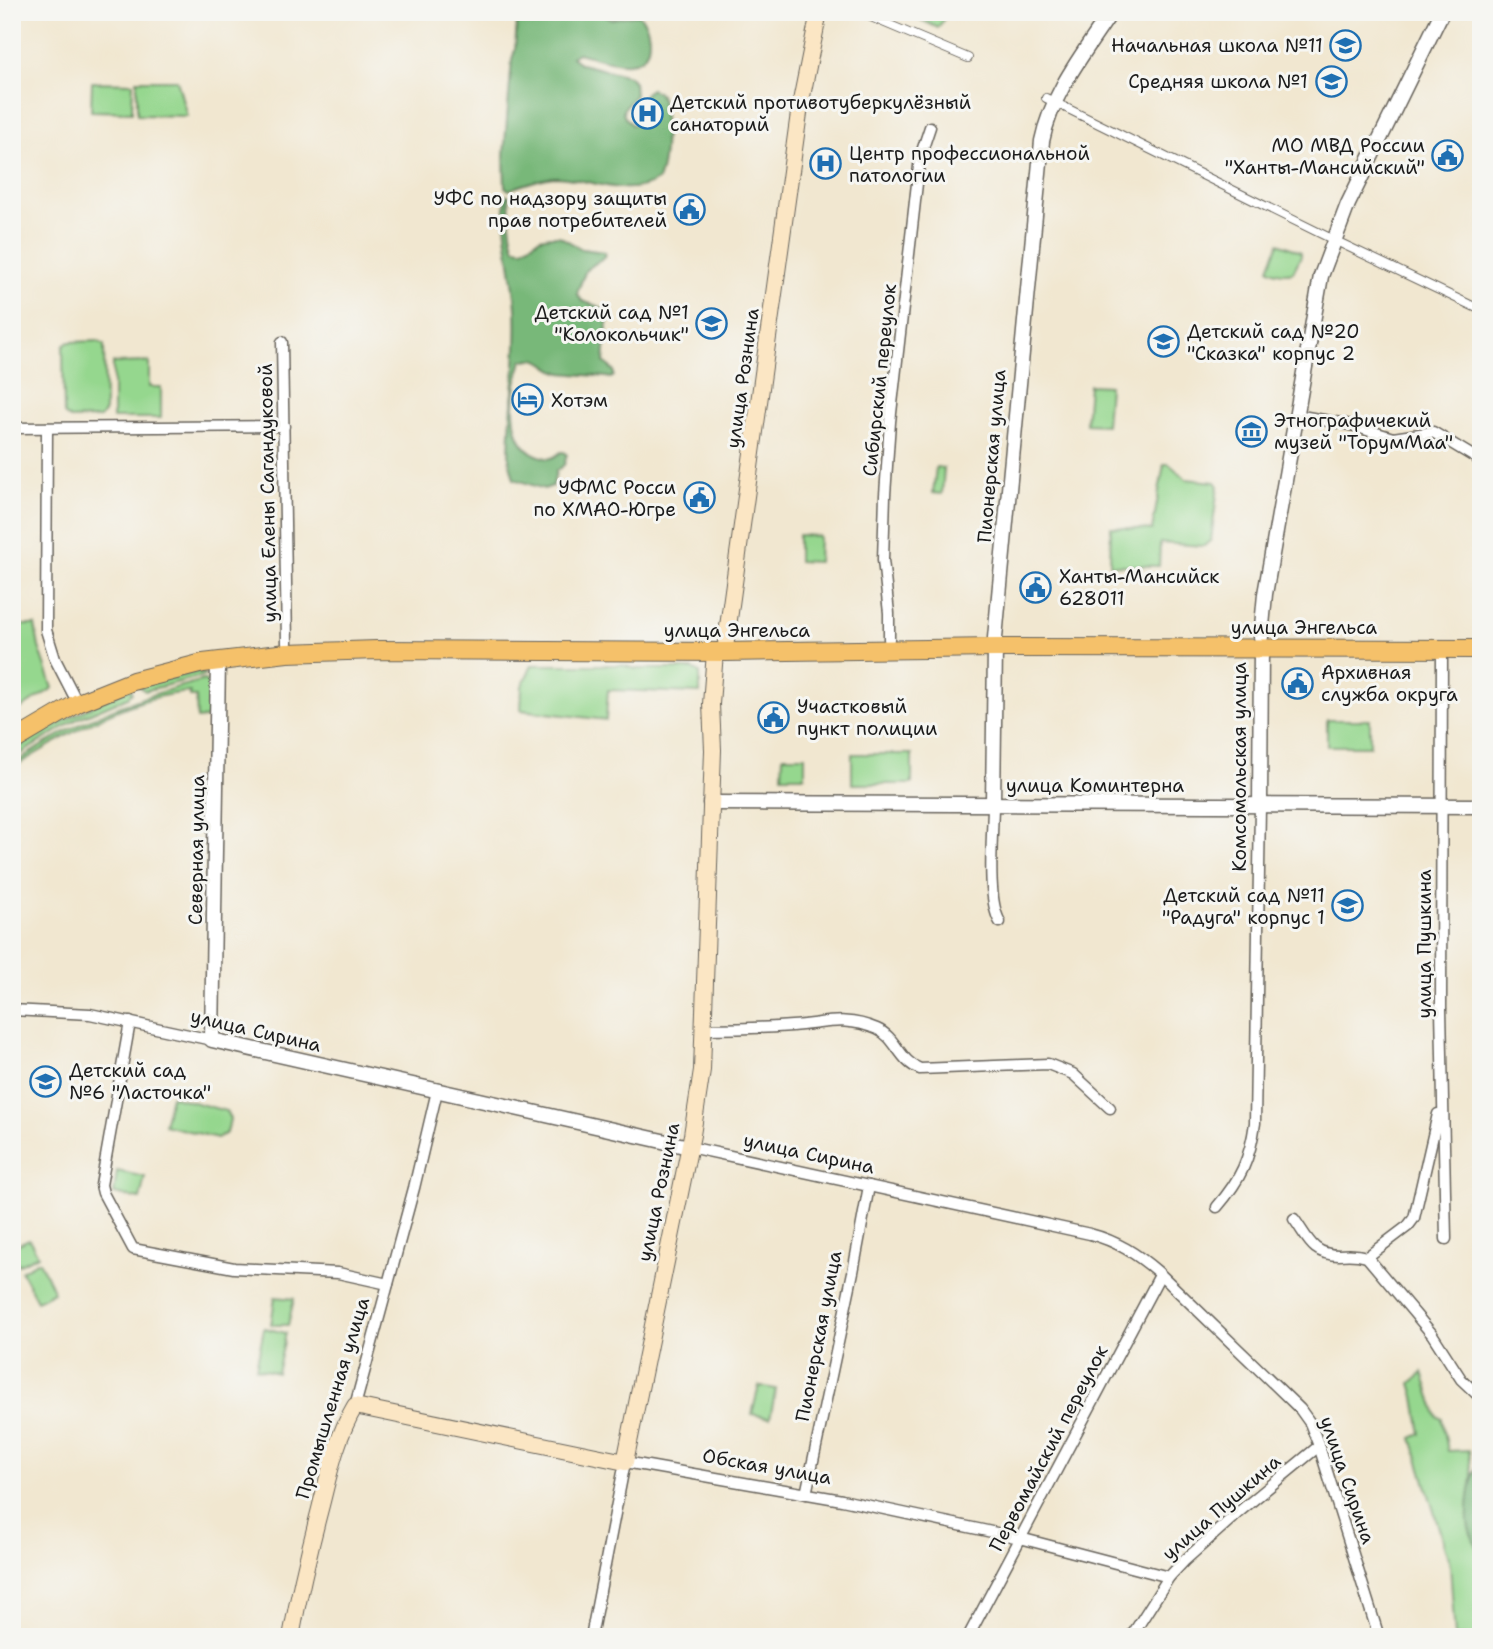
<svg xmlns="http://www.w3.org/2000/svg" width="1493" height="1649" font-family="'Shantell Sans',sans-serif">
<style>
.green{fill:#95d78e;stroke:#587a55;stroke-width:2}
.forest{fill:#78b879;stroke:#4a6a4a;stroke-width:2}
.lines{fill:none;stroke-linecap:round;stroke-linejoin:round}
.pedestrian-casing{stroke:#67635b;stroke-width:10}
.minor-casing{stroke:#67635b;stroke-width:13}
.tertiary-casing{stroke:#67635b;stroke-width:17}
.secondary-casing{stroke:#67635b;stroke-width:18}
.primary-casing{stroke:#67635b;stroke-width:20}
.pedestrian{stroke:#fff;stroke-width:8}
.minor{stroke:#fff;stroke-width:10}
.tertiary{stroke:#fff;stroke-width:14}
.secondary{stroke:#fbe6c4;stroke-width:16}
.primary{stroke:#f5c16b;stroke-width:18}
.labels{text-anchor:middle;stroke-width:6;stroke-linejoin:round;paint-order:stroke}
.poi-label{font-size:19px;fill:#1c1c1c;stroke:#f6f6f2;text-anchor:start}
.street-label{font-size:19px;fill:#1c1c1c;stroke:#f6f6f2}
</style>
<rect width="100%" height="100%" fill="#f6f6f2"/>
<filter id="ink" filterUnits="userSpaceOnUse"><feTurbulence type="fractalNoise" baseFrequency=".0143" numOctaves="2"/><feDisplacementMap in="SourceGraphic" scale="14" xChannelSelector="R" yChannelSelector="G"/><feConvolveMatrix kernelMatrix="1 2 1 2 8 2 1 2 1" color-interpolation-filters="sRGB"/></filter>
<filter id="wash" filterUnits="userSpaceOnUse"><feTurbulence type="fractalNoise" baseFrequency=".00686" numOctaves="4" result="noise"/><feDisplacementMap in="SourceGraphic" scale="28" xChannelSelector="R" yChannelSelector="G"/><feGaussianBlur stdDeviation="1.57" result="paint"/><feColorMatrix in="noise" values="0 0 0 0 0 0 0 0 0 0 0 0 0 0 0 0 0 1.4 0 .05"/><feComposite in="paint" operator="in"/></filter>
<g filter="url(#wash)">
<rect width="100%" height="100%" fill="#f1e7d0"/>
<g class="green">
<polygon points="915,12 944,12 947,14 938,28 913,16"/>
<polygon points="137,80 177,80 187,116 137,115"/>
<polygon points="92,82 133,83 132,112 91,111"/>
<path d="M1279 243 1301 252V256L1293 272C1287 274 1274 273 1269 268Z"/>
<polygon points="70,342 98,341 104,345 105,411 100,418 70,419 64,414 63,348 65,344"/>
<polygon points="149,362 149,387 161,387 161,418 113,418 113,363"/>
<polygon points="1089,385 1109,386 1106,425 1086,424"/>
<polygon points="1164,464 1169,464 1186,479 1215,482 1218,486 1211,540 1204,546 1160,543 1159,566 1110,565 1111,527 1152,530"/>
<polygon points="936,467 944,468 942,494 933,493"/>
<polygon points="798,535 819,536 818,562 798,561"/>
<polygon points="12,625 35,625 39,647 53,688 12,714"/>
<polygon points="532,665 622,665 636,669 693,669 700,673 700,693 608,690 606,720 521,710 522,686"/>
<polygon points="199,671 206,675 145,691 138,686"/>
<path d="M204 680 209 684 208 714 206 718 197 719 196 697H190V692C126 696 66 736 12 768V765C78 720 127 700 204 680Z"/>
<path d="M131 688 132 693 128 697 79 718 12 759V752C51 726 89 707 131 688Z"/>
<rect x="1327" y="720" width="43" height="26"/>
<polygon points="912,754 912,784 852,784 852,754"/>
<polygon points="783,756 805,756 805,776 782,776"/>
<polygon points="171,1096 226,1111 230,1119 227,1133 217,1138 164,1125"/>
<polygon points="117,1171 145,1177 140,1199 114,1194"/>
<polygon points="29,1239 38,1255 18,1265 12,1254 12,1247"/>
<polygon points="39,1261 54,1292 37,1301 21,1271"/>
<polygon points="275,1297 294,1299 288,1325 271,1325"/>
<polygon points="264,1328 286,1333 277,1373 256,1368"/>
<polygon points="1423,1373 1437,1416 1442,1419 1448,1451 1469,1450 1472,1476 1468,1521 1481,1554 1481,1637 1455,1637 1450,1565 1412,1438 1421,1434 1415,1397 1411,1383"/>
<polygon points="759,1386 776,1389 770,1418 752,1414"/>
</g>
<g class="forest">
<path d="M525 12H544L554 15H566L569 12H598L612 19 638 14C646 22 648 27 649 38 650 79 602 59 578 53L572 57 581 64 629 76 634 82 635 95 623 110 624 116 632 125 643 123 650 113V103L644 96 645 93 651 89 659 93C667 111 666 162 658 180 626 200 589 178 556 177 546 177 518 186 509 190L505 187 504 155 512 59 515 50 517 19Z"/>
<path d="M506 195 509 196C510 214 509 232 515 248L523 249 540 238 550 236H559L582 249 604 252 606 256 586 270 577 293 582 301 600 307 608 314 604 362 614 371V376L611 378C595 375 578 375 562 373 546 370 542 353 522 361 513 387 505 442 537 455 549 460 551 460 561 452H564L567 455 564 465 556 471 553 486 544 489 514 479 509 460C509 410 519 359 516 309 514 273 501 231 506 195Z"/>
<path d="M1481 1462V1554C1476 1544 1469 1534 1468 1522 1467 1508 1470 1471 1481 1462Z"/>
</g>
</g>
<g filter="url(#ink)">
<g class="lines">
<defs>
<g id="pedestrian">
<polyline points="859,12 968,58"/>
<polyline points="1046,98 1334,240 1481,310"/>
</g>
<g id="minor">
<polyline points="282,342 287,643"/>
<polyline points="1296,415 1351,425 1393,438 1433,432 1481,461"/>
<polyline points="12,428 284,426"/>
<polyline points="47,428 46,630 55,659 73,694"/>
<polyline points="889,639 889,613 883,560 885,495 890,422 920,157 930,127"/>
<polyline points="1442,649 1441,1009 1446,1239"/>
<path d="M993 803C993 833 986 898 1000 922"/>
<polyline points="12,1010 90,1014 212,1040"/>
<polyline points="130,1022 101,1185 103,1193 133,1249 234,1268 338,1273 388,1284"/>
<path d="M705 1029C734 1029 763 1028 792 1026 824 1024 845 1015 877 1029 896 1037 900 1062 920 1069L1048 1064 1073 1074 1110 1108"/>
<path d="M689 1147 1090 1234C1117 1241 1137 1254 1158 1272L1300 1409 1310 1423 1319 1446 1379 1637"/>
<path d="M1217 1207C1241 1179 1250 1159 1255 1123L1260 806"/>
<path d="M1294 1219C1308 1238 1312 1255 1339 1255 1349 1254 1357 1254 1367 1257L1432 1334 1461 1379 1481 1398"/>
<polyline points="1367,1257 1408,1226 1414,1218 1438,1114"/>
<polyline points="355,1406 414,1188 437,1091"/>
<polyline points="806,1494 853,1272 869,1186"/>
<polyline points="591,1637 625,1462 842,1500 1020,1538 1169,1577"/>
<polyline points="968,1637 1160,1275"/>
<polyline points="1131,1637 1169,1577 1184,1561 1240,1511 1319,1446"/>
</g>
<g id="tertiary">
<polyline points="1261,637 1265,594 1321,276 1348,204 1442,12"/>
<path d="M995 638 1042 141C1052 92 1084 53 1111 12"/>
<polyline points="218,661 212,1040 689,1147"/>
<polyline points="710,803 1481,806"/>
<polyline points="993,803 995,648"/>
<polyline points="1260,806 1261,648"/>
</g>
<g id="secondary">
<polyline points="726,641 800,106 819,12"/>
<path d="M291 1637C299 1594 309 1551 320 1509 329 1474 336 1438 355 1406L625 1462 692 1135 702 1070 713 750 711 704 715 652"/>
</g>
<polyline id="primary" points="12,742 78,703 133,681 203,663 287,653 377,650 725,652 995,648 1481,649"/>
</defs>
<use href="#pedestrian" class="pedestrian-casing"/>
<use href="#minor" class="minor-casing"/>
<use href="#tertiary" class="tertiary-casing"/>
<use href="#secondary" class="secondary-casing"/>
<use href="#primary" class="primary-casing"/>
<use href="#pedestrian" class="pedestrian"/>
<use href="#minor" class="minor"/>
<use href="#tertiary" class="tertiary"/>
<use href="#secondary" class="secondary"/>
<use href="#primary" class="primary"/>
</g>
</g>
<defs>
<symbol id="school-ring" viewBox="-11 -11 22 22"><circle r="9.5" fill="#f6f6f2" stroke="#1f6fb2" stroke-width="1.5"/><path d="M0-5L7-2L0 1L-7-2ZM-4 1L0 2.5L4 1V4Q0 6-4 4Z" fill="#1f6fb2"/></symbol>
<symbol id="hospital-ring" viewBox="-11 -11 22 22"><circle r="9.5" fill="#f6f6f2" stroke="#1f6fb2" stroke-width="1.5"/><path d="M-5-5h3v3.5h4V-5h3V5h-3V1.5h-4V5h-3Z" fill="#1f6fb2"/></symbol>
<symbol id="civic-ring" viewBox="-11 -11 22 22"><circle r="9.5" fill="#f6f6f2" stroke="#1f6fb2" stroke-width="1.5"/><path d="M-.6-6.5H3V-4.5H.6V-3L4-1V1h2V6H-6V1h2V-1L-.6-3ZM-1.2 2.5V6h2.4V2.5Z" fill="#1f6fb2"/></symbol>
<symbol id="hotel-ring" viewBox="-11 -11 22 22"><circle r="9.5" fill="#f6f6f2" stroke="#1f6fb2" stroke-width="1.5"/><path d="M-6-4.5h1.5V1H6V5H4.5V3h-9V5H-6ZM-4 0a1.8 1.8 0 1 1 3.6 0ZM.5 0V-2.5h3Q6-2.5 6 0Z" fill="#1f6fb2"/></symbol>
<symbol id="museum-ring" viewBox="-11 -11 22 22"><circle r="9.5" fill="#f6f6f2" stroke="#1f6fb2" stroke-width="1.5"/><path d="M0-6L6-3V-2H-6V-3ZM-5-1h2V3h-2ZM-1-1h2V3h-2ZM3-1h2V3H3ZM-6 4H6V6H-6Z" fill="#1f6fb2"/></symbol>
</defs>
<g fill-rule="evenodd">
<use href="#school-ring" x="1328" y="28" width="35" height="35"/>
<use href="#school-ring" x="1314" y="64" width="35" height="35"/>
<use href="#hospital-ring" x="630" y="96" width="35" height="35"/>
<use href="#civic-ring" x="1430" y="138" width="35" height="35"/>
<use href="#hospital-ring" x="808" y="146" width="35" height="35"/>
<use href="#civic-ring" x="672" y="192" width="35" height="35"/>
<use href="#school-ring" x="694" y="306" width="35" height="35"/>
<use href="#school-ring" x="1146" y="324" width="35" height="35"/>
<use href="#hotel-ring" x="510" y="382" width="35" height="35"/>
<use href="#museum-ring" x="1234" y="414" width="35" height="35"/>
<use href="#civic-ring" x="682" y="480" width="35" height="35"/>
<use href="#civic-ring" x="1018" y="570" width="35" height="35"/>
<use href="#civic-ring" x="1280" y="666" width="35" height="35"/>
<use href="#civic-ring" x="756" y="700" width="35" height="35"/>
<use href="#school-ring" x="1330" y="888" width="35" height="35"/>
<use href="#school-ring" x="28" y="1064" width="35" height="35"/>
</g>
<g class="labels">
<g class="poi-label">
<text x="1323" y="52" text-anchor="end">Начальная школа №11</text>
<text x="1308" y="88" text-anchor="end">Средняя школа №1</text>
<text x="670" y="109">Детский противотуберкулёзный<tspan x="670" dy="22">санаторий</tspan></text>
<text x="1425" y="152" text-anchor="end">МО МВД России<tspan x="1425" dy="22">"Ханты-Мансийский"</tspan></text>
<text x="849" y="160">Центр профессиональной<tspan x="849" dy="22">патологии</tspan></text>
<text x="667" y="205" text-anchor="end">УФС по надзору защиты<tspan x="667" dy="22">прав потребителей</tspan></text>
<text x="689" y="319" text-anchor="end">Детский сад №1<tspan x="689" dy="22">"Колокольчик"</tspan></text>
<text x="1187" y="338">Детский сад №20<tspan x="1187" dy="22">"Сказка" корпус 2</tspan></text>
<text x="551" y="407">Хотэм</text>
<text x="1274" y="427">Этнографичекий<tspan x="1274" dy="22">музей "ТорумМаа"</tspan></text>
<text x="676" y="494" text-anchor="end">УФМС Росси<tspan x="676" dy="22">по ХМАО-Югре</tspan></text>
<text x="1059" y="583">Ханты-Мансийск<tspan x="1059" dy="22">628011</tspan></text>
<text x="1321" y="679">Архивная<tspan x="1321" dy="22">служба округа</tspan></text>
<text x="797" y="713">Участковый<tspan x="797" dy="22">пункт полиции</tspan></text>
<text x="1325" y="902" text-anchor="end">Детский сад №11<tspan x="1325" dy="22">"Радуга" корпус 1</tspan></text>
<text x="69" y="1077">Детский сад<tspan x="69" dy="22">№6 "Ласточка"</tspan></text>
</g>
<g class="street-label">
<text transform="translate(742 378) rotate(-82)" y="7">улица Рознина</text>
<text transform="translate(879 380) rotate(-84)" y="7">Сибирский переулок</text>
<text transform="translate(991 456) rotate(-85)" y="7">Пионерская улица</text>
<text transform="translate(267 493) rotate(-91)" y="7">улица Елены Сагандуковой</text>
<text x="1304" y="634">улица Энгельса</text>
<text x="737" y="637">улица Энгельса</text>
<text transform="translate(1239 767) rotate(-90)" y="7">Комсомольская улица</text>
<text x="1095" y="792">улица Коминтерна</text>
<text transform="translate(196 850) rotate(-89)" y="7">Северная улица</text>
<text transform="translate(1424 944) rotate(-90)" y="7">улица Пушкина</text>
<text transform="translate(256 1030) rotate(13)" y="7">улица Сирина</text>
<text transform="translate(809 1153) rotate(12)" y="7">улица Сирина</text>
<text transform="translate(658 1192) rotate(-78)" y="7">улица Рознина</text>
<text transform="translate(818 1336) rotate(-79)" y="7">Пионерская улица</text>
<text transform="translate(332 1398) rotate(-73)" y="7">Промышленная улица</text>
<text transform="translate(1048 1448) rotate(-62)" y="7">Первомайский переулок</text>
<text transform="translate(767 1466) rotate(10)" y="7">Обская улица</text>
<text transform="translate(1348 1480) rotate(71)" y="7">улица Сирина</text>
<text transform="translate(1221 1507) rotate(-41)" y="7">улица Пушкина</text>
</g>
</g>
<rect width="1493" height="1649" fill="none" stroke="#f6f6f2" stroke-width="42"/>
</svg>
